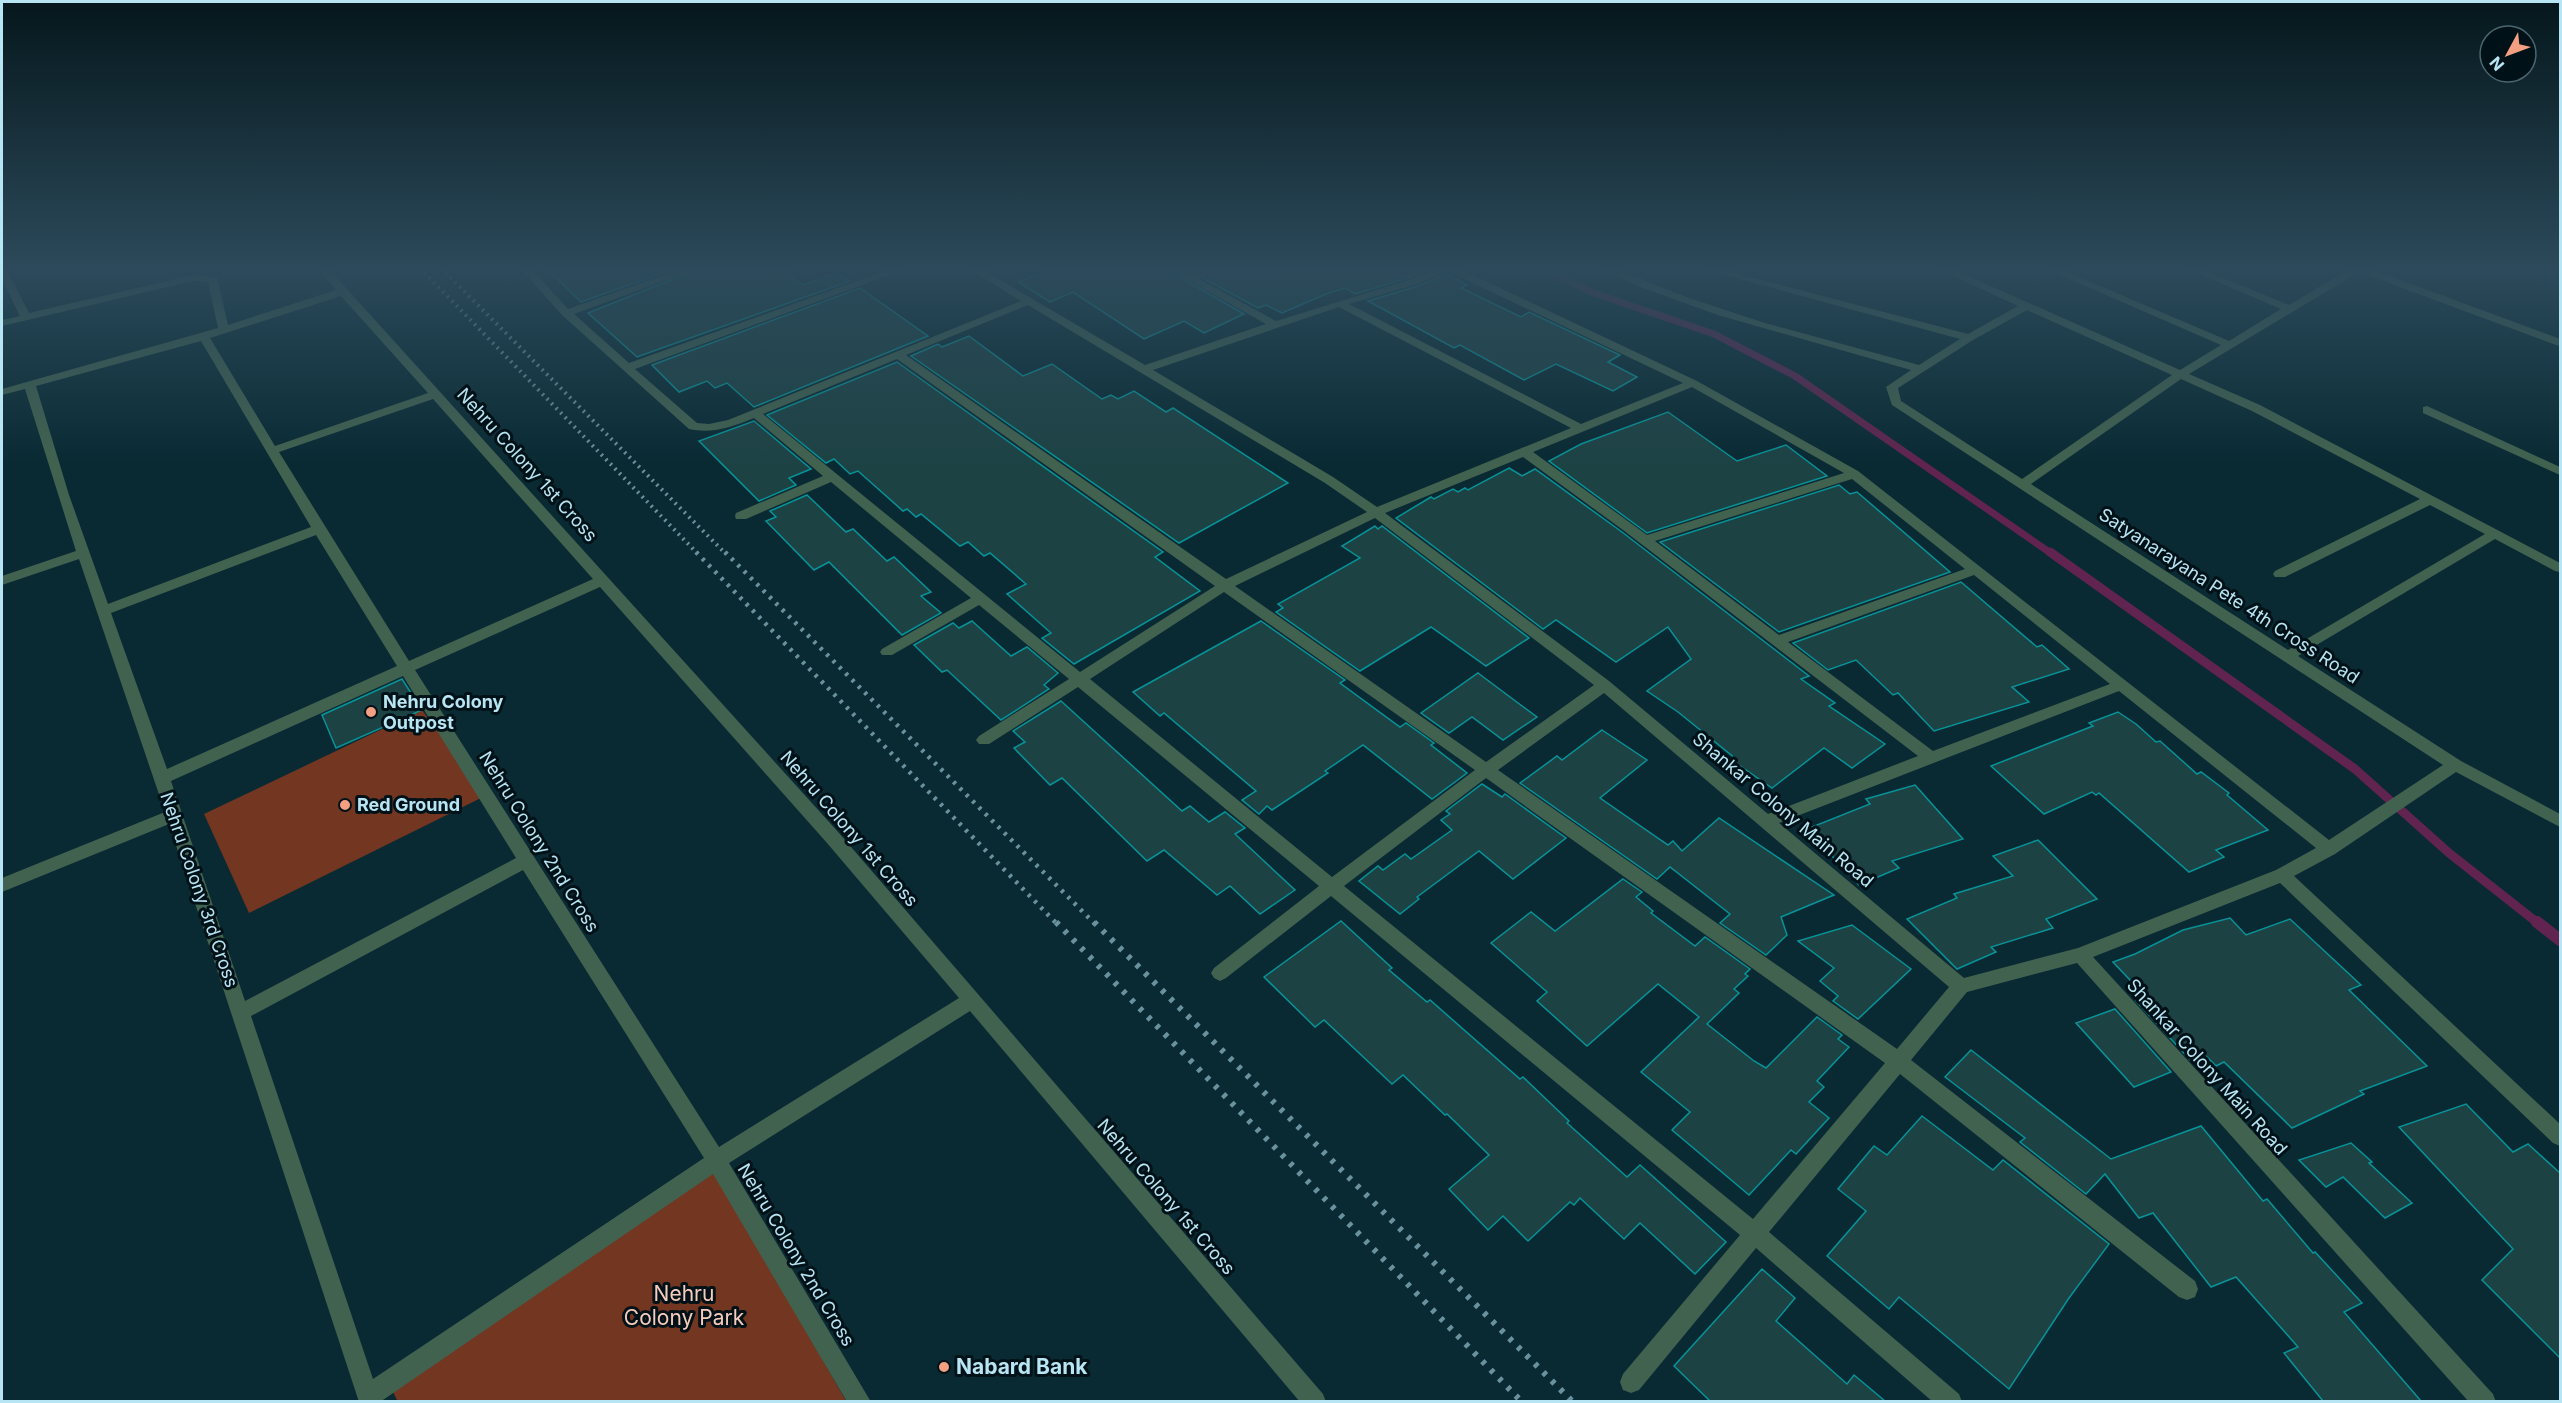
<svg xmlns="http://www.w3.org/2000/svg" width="2562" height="1403" font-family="Inter,sans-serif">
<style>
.green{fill:#723621}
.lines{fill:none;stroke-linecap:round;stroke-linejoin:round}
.stream-far2{stroke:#612450;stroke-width:7}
.stream-far1{stroke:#612450;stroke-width:9}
.stream{stroke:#612450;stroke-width:12}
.building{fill:#1d4244;stroke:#079398;stroke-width:1.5}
.street{fill:#426250;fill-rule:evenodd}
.rail-far2{stroke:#6a929e;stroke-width:4;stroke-dasharray:2 4.5;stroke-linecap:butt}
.rail-far1{stroke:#6a929e;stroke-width:4.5;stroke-dasharray:3 6;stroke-linecap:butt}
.rail{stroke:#6a929e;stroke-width:6;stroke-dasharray:4 8;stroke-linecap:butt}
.poi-dot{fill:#f39f82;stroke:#001218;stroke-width:2}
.labels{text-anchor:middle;stroke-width:6;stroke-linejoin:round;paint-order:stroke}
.street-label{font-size:18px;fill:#b8e5f4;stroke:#001218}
.poi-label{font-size:18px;font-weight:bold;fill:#b8e5f4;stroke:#001218;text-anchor:start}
.near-park-label{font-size:21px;fill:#f8ccbd;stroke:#001218}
.near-poi-label{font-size:21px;font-weight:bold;fill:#b8e5f4;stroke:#001218;text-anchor:start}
</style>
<rect width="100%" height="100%" fill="#092a33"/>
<g class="green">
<polygon points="422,710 485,796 249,913 204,814"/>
<polygon points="715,1171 846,1401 398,1402 392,1390"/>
</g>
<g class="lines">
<polyline class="stream-far2" points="1540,268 1594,293 1714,334 1795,376 2052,554"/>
<polyline class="stream-far1" points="2050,552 2355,769 2449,853 2539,924"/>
<polyline class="stream" points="2537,922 2560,940"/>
</g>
<g class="building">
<polygon points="546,268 677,268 581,302"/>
<polygon points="701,268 781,268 803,285 838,273 850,281 637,357 588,313"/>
<polygon points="1053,268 1164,268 1244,314 1204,333 1184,321 1144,339 1073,292 1050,302 1018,282"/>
<polygon points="1184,268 1431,268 1408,278 1355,294 1345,288 1326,294 1282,313 1266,305 1258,308"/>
<polygon points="1447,274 1467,285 1461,288 1521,317 1529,312 1620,355 1608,362 1637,377 1613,391 1556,364 1524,380 1460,345 1454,348 1368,301 1418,286"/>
<polygon points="860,288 928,336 754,407 727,383 715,388 707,381 679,392 652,365"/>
<polygon points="969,336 1023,376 1052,364 1102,399 1111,395 1118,399 1134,391 1166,412 1173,408 1288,483 1179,543 911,356 938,344 942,347"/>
<polygon points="897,362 1163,552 1155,557 1200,591 1074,664 1042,638 1051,633 1007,594 1026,584 990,553 984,556 968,542 960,546 921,514 916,517 907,509 903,511 858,471 850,474 834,459 826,463 767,415"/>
<polygon points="1668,412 1737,461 1786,445 1827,476 1647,533 1549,461 1581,444"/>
<polygon points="754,421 811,469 789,478 796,485 759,501 699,441"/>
<polygon points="1509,468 1522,476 1535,469 1622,532 1809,676 1801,679 1835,703 1829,706 1885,744 1852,768 1824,748 1772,788 1733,761 1736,759 1678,712 1647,691 1691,659 1668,627 1616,662 1556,620 1543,629 1396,518 1431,497 1434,499 1453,489 1458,492 1465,488 1468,490"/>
<polygon points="1839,485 1850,494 1857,492 1950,572 1779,632 1660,542"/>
<polygon points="807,495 846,532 853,529 887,561 894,557 931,592 921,596 941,613 902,635 829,562 814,570 766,521 776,517 770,511"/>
<polygon points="1375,526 1378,529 1382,526 1529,638 1486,666 1431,627 1360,671 1276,612 1283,608 1278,604 1360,558 1342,546"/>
<polygon points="1961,582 2037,647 2042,645 2069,669 2012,687 2029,702 1934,731 1898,693 1893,695 1856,660 1828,670 1793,643"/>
<polygon points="972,621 1011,656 1027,647 1058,673 1044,685 1049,689 1001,720 947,670 942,672 914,645 953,623 959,628"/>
<polygon points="1261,621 1345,680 1340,683 1400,727 1406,723 1434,743 1431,745 1467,773 1432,799 1363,745 1325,771 1328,773 1272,810 1267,806 1259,814 1242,800 1256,791 1164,713 1160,716 1133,692"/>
<polygon points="1478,673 1506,694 1537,717 1503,740 1472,717 1449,733 1421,713"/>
<polygon points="402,679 422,710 336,748 322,715"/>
<polygon points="1061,701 1182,811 1190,806 1209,822 1225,812 1245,828 1235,834 1295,890 1260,914 1230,886 1217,895 1164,850 1147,861 1062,778 1050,785 1014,748 1025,742 1013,731"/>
<polygon points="2118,712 2136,724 2156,742 2160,741 2197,774 2201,772 2229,793 2227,795 2268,830 2216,850 2224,857 2189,872 2099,793 2096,795 2092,792 2044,814 1991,766 2093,726 2089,723"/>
<polygon points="1602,730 1647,760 1600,798 1668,845 1673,841 1682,851 1719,818 1834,895 1781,917 1787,935 1766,955 1720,923 1730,914 1670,867 1657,879 1520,783 1557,756 1562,760"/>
<polygon points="1482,784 1502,797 1505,794 1566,838 1513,879 1479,851 1417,897 1419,899 1400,914 1359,881 1378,866 1383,870 1405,854 1411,859 1452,830 1441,820 1450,814 1446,811"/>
<polygon points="1915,785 1963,839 1892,861 1899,868 1859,885 1807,829 1870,804 1866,799"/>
<polygon points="2038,840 2097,899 2046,919 2053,928 1991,947 1996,952 1957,969 1907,919 1957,898 1954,894 2013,876 1993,856"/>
<polygon points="1623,879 1642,892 1636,897 1653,911 1651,913 1695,946 1705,937 1750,969 1745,974 1748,976 1734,989 1739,993 1707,1024 1754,1061 1766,1068 1817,1017 1842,1035 1838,1039 1849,1047 1817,1081 1824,1087 1809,1102 1829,1118 1796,1154 1791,1150 1749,1195 1672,1130 1690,1112 1641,1072 1699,1017 1658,984 1587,1046 1537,1001 1547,992 1491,943 1531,912 1555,931"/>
<polygon points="2230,918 2246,935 2290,919 2361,985 2349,990 2427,1066 2360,1091 2364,1094 2292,1128 2224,1062 2216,1066 2207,1057 2193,1063 2136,1001 2146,997 2113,962 2135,954 2183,930"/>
<polygon points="1341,921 1392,968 1389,970 1427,1002 1430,1000 1520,1079 1523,1077 1569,1121 1567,1123 1627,1177 1640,1165 1726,1242 1695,1274 1640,1223 1624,1239 1580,1198 1574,1205 1570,1202 1528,1241 1503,1216 1488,1230 1449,1189 1489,1155 1447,1114 1445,1115 1403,1075 1392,1084 1324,1020 1315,1027 1264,977"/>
<polygon points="1852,925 1911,969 1858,1019 1833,1001 1838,996 1820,981 1834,968 1798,941"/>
<polygon points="2115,1009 2171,1072 2134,1087 2076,1023"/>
<polygon points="1971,1050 2111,1159 2201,1126 2263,1201 2267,1199 2313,1253 2315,1252 2362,1303 2344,1312 2421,1401 2323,1401 2284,1353 2298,1347 2236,1277 2211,1287 2153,1213 2139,1218 2105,1174 2086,1194 2020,1142 2025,1138 1945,1077"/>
<polygon points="2466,1104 2513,1152 2528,1144 2560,1173 2560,1358 2482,1280 2513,1249 2399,1127"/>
<polygon points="1922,1116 1993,1170 2003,1160 2109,1244 2069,1298 2009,1389 1899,1297 1889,1309 1827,1256 1866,1211 1838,1189 1874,1146 1887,1155"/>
<polygon points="2351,1143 2372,1162 2369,1163 2412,1203 2385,1218 2343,1177 2326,1187 2299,1160"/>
<polygon points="1762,1269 1795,1298 1776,1321 1847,1384 1854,1375 1885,1401 1710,1401 1674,1366"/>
</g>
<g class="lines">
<g class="street">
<path d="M2 268 7 270 29 313 193 275 217 277 228 325 336 290 317 268H328L839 833 1323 1394 1326 1402H1300L970 1011 729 1163 871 1402H847L713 1174 380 1402H359L169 824 2 892V878L165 812 79 559 2 585V576L76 551 25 389 2 395V389L218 328 208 282 193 281 2 326V320L20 316 2 279ZM341 296 428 393 275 446 210 338ZM201 341 311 527 108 604 69 495 36 386ZM433 399 593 579 409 661 279 452ZM316 535 397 666 167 769 111 613ZM600 587 827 843 959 998 719 1147 415 670ZM403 676 516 858 245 1001 171 781ZM523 870 704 1158 373 1379 251 1016Z"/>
<path d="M520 268H531L568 309 684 268H699L574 314 629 363 893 268H908L635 369 697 423 709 424 728 420 1021 301 968 268H980L1145 365 1266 324 1166 268H1179L1276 321 1409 280 1437 268H1458L1697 381 1858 471 2329 840 2443 765 1892 405 1886 387 1911 370 1718 315 1640 287 1600 268H1614L1686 297 1765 323 1919 365 1960 339 1699 268H1716L1968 334 2018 306 1936 268H1950L2180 370 2221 345 2044 268H2058L2229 341 2281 309 2185 268H2199L2289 305 2351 268H2368L2560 339V346L2556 345 2359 272 2189 374 2260 405 2560 563V572L2555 571 2495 539 2298 656 2461 761 2560 814V827L2456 772 2335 854 2294 876 2560 1124V1146L2553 1143 2280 883 2093 957 2493 1394 2496 1402H2469L2077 963 1967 992 1911 1060 2195 1281 2198 1289 2195 1297 2187 1300 2179 1297 1900 1074 1769 1232 1959 1394 1962 1402H1933L1756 1248 1639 1390 1631 1393 1623 1390 1620 1382 1623 1374 1740 1235 1331 896 1226 978 1220 981 1214 978 1211 973 1214 968 1319 886 1078 687 989 744H979L976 740 979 736 1069 679 979 605 892 655H882L880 652 882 649 971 598 831 482 746 519H736L735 516 736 513 823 476 754 418C732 427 712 434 689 429L562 315ZM1448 271 1683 383 1581 424 1349 304 1417 284ZM1028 305 1325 483 1367 512 1226 579 906 355ZM1339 307 1571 428 1377 507 1333 477 1153 370ZM2027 310 2172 375 2022 479 1901 401 1898 388 1973 340ZM897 359 1215 586 1080 672 763 414ZM2181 379 2252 411 2420 499 2275 571 2273 574 2275 577H2285L2430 505 2485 534 2288 650 2031 484ZM1692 387 1844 473 1647 535 1533 452ZM1523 457 1623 530 1918 756 1768 814 1609 681 1385 513ZM1852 479 1965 569 1779 635 1655 541ZM1375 518 1594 685 1486 762 1235 586ZM1974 575 2110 684 1933 751 1788 642ZM1224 592 1475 770 1332 877 1090 679ZM2119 691 2316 848 2276 870 2078 948 1964 978 1779 823ZM1604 693 1949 987 1897 1049 1498 770ZM1486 778 1885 1063 1753 1219 1344 886Z"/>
<polygon points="2427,406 2560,467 2560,475 2423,413 2423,407"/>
</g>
<g class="rail-far2">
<polyline points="420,268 698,554"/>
<polyline points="441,268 726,554"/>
</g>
<g class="rail-far1">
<polyline points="696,552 1057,924"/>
<polyline points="725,552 1095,924"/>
</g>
<g class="rail">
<polyline points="1056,922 1522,1402"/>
<polyline points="1094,922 1573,1402"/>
</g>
</g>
<linearGradient id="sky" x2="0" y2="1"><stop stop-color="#05171c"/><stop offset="0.58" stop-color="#2c4a5b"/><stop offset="1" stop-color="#2c4a5b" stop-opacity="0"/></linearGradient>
<rect width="2562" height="464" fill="url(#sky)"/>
<g class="poi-dot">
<circle cx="371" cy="712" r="6"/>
<circle cx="345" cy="805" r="6"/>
<circle cx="944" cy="1367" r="6"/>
</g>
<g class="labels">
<g class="street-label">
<text transform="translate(527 465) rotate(48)" y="6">Nehru Colony 1st Cross</text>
<text transform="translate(2229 596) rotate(33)" y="6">Satyanarayana Pete 4th Cross Road</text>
<text transform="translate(1783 810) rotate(40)" y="6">Shankar Colony Main Road</text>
<text transform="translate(849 829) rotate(49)" y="6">Nehru Colony 1st Cross</text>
<text transform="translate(539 842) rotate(58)" y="6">Nehru Colony 2nd Cross</text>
<text transform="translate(199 890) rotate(71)" y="6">Nehru Colony 3rd Cross</text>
<text transform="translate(2207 1067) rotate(48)" y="6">Shankar Colony Main Road</text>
<text transform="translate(1166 1197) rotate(49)" y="6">Nehru Colony 1st Cross</text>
<text transform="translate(796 1255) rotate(59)" y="6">Nehru Colony 2nd Cross</text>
</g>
<g class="poi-label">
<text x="383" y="708">Nehru Colony<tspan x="383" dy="21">Outpost</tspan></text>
<text x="357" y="811">Red Ground</text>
</g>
<g class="near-park-label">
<text x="684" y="1301">Nehru<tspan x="684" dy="24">Colony Park</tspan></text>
</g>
<g class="near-poi-label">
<text x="956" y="1374">Nabard Bank</text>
</g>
</g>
<rect width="2562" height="1403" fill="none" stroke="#b8e5f4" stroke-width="6"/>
<g transform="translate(2508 54) rotate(229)"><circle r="28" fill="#001218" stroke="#4a6670" stroke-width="1.5"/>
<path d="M0-4.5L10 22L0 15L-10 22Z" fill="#f39f82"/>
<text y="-9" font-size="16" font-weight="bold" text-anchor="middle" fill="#b8e5f4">N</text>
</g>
</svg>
